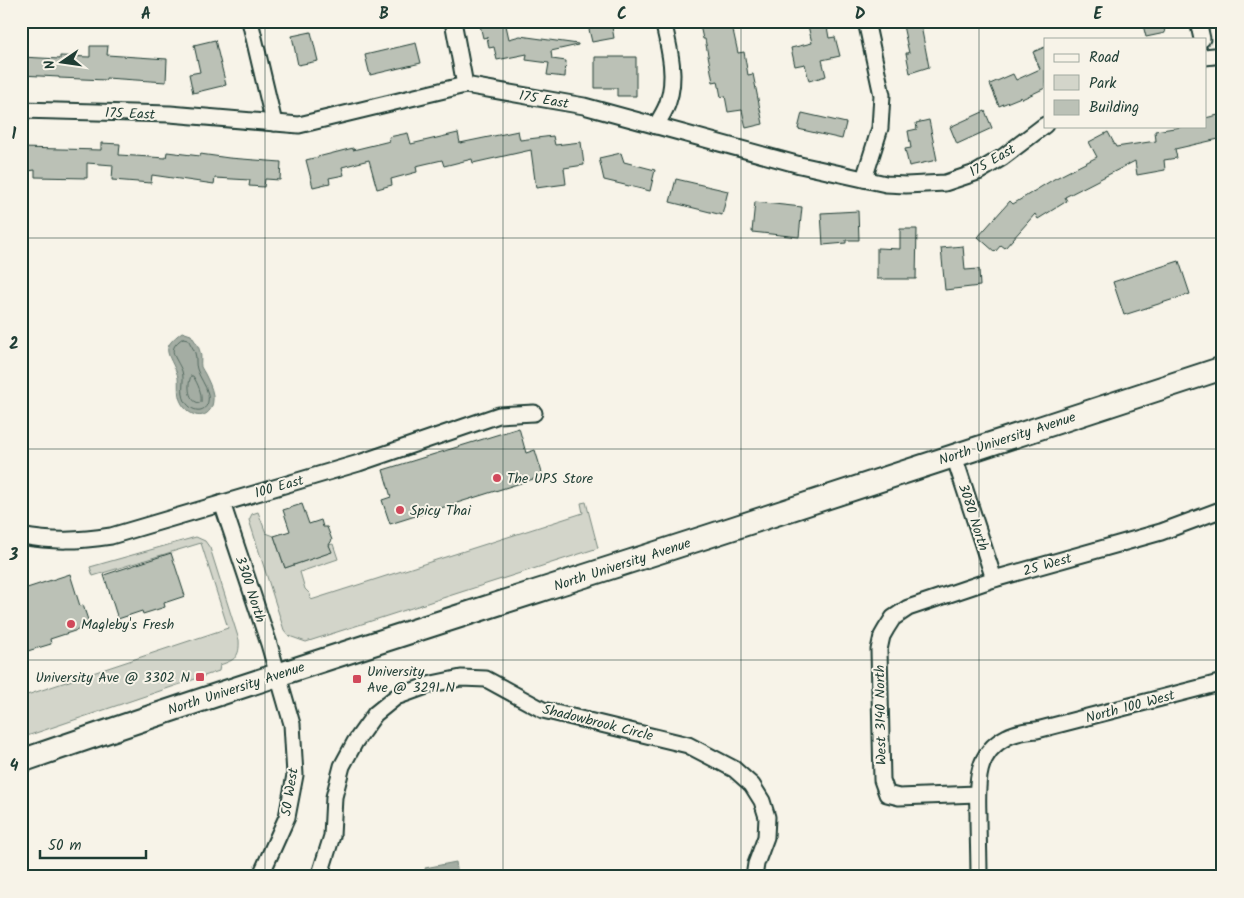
<svg xmlns="http://www.w3.org/2000/svg" width="1244" height="898" font-family="Kalam,sans-serif">
<style>
.green{fill:#d3d5ca;stroke:#79897f}
.water{fill:#a4ada3;stroke:#6f8077}
.lines{fill:none;stroke-linecap:round;stroke-linejoin:round}
.shore{stroke:#546a60;stroke-width:1}
.building{fill:#bbc1b6;stroke:#1f3d34}
.minor-casing{stroke:#1f3d34;stroke-width:19}
.highway-casing{stroke:#1f3d34;stroke-width:26}
.minor{stroke:#f7f3e8;stroke-width:15}
.highway{stroke:#f7f3e8;stroke-width:22}
.grid{fill:none;stroke:#1f3d34;stroke-width:1;stroke-opacity:0.55}
.poi-dot{fill:#d1495b;stroke:#f7f3e8;stroke-width:2}
.labels{text-anchor:middle;stroke-width:4;stroke-linejoin:round;paint-order:stroke}
.street-label{font-size:14px;fill:#1f3d34;stroke:#f7f3e8}
.poi-label{font-size:14px;fill:#1f3d34;stroke:#f7f3e8;text-anchor:start}
.neatline{fill:none;stroke:#1f3d34;stroke-width:2}
.grid-label{font-size:16px;text-anchor:middle;font-weight:bold;fill:#1f3d34}
</style>
<rect width="100%" height="100%" fill="#f7f3e8"/>
<filter id="ink" filterUnits="userSpaceOnUse"><feTurbulence type="fractalNoise" baseFrequency=".02" numOctaves="2"/><feDisplacementMap in="SourceGraphic" scale="10" xChannelSelector="R" yChannelSelector="G"/><feConvolveMatrix kernelMatrix="1 2 1 2 8 2 1 2 1" color-interpolation-filters="sRGB"/></filter>
<g filter="url(#ink)">
<g class="green">
<polygon points="586,502 598,548 306,642 289,636 284,630 249,520 252,514 258,512 266,533 274,536 285,568 331,552 329,545 333,544 338,559 300,572 305,589 310,594 311,600 583,513 581,503"/>
<path d="M196 537 205 541 210 548 239 640C240 657 235 660 220 665L219 671 21 738V697L228 628 201 543 93 576 90 567Z"/>
</g>
<g class="water">
<path d="M182 332 191 335C194 340 199 346 200 352 202 357 200 362 201 367 202 369 204 372 205 374 208 380 212 388 213 395 215 419 193 422 182 404 175 393 181 381 176 371 167 351 161 348 182 332Z"/>
<polygon points="456,862 458,877 427,877 425,868"/>
</g>
<g class="lines">
<g class="shore">
<path d="M183 338 188 339C190 344 194 349 195 353 197 358 195 364 197 369 199 377 206 385 208 394 211 412 194 416 185 401 180 391 185 381 182 371 176 356 165 350 183 338Z"/>
<path d="M191 376H193C198 384 202 393 201 402L200 403C188 402 187 385 191 376Z"/>
</g>
</g>
<g class="building">
<polygon points="479,21 505,21 509,39 520,36 578,44 578,45 551,51 552,59 566,61 565,77 547,75 549,63 526,60 527,54 497,60 494,47 489,48 487,37 483,38"/>
<polygon points="587,21 611,21 614,38 592,42"/>
<polygon points="699,21 731,21 738,53 744,52 748,75 753,74 763,124 746,128 742,110 728,112 725,96 721,97 718,81 713,82 705,39 703,39"/>
<polygon points="807,21 826,21 829,38 835,37 840,56 822,60 826,76 809,81 805,64 795,66 791,48 812,43"/>
<polygon points="902,21 920,21 929,67 910,73 906,53 909,53"/>
<polygon points="1142,21 1163,21 1165,33 1146,37"/>
<polygon points="311,32 318,61 298,65 292,36"/>
<polygon points="215,40 226,85 193,93 189,74 200,72 194,45"/>
<polygon points="416,43 421,63 370,75 365,55"/>
<polygon points="90,46 108,46 107,55 167,59 166,82 106,78 106,80 59,78 59,77 21,75 21,57 60,59 60,56 90,57"/>
<polygon points="1045,47 1045,88 1022,99 1021,97 999,106 990,84 1013,74 1016,80 1040,69 1033,52"/>
<polygon points="595,57 636,57 636,96 617,96 617,88 595,88"/>
<polygon points="985,111 992,128 957,144 950,127"/>
<polygon points="802,113 846,123 842,139 798,129"/>
<polygon points="1223,114 1223,138 1175,149 1177,158 1164,160 1165,170 1137,175 1135,161 1065,197 1067,201 1038,219 1035,214 1005,248 1001,245 995,252 978,237 1010,201 1013,204 1054,179 1097,157 1089,142 1108,132 1116,147 1156,141 1155,131 1181,127 1180,126 1205,126 1205,118"/>
<polygon points="929,120 937,160 909,166 905,149 911,148 908,131 917,129 916,123"/>
<polygon points="518,131 520,140 553,136 555,145 581,142 584,165 564,168 566,184 536,188 531,150 473,163 472,159 444,166 442,160 416,166 417,172 391,179 392,185 377,189 369,160 342,167 344,175 329,178 330,183 313,187 306,160 353,148 353,150 390,141 389,137 408,133 411,144 458,133 460,143"/>
<polygon points="101,143 120,144 119,155 166,158 167,152 200,156 200,154 229,158 281,162 280,180 265,179 264,187 249,186 250,180 215,178 214,184 152,175 151,183 112,180 113,165 87,163 87,178 35,177 35,170 21,172 21,148 101,150"/>
<polygon points="621,153 624,162 655,170 650,191 604,180 599,158"/>
<polygon points="676,179 728,191 722,215 670,202"/>
<polygon points="755,202 802,207 799,237 752,232"/>
<polygon points="858,211 859,240 846,240 846,243 823,245 821,213"/>
<polygon points="900,229 917,229 916,279 877,279 877,248 900,249"/>
<polygon points="963,246 965,270 979,269 980,286 945,290 941,248"/>
<polygon points="1179,261 1190,294 1124,315 1113,282"/>
<polygon points="519,428 526,453 535,450 543,476 390,524 382,500 391,497 383,470"/>
<polygon points="302,504 309,524 321,520 323,527 327,527 332,540 329,545 332,552 285,568 274,536 290,531 283,510"/>
<polygon points="171,553 185,596 164,603 165,607 143,614 142,611 118,619 104,575"/>
<polygon points="70,574 80,606 83,605 90,626 50,639 51,644 21,653 21,590"/>
</g>
<g class="lines">
<defs>
<g id="minor">
<polyline points="250,21 274,123"/>
<polyline points="453,21 465,85"/>
<polyline points="1198,21 1202,39"/>
<polyline points="1205,57 1223,55"/>
<polyline points="21,110 170,114 299,125 465,85 584,106 800,165 886,184 906,185 945,183 978,172 1003,157 1045,125"/>
<path d="M656 126C660 118 666 110 668 102 677 76 669 47 663 21"/>
<polyline points="864,179 880,128 882,95 866,21"/>
<polyline points="954,456 994,579"/>
<polyline points="222,503 269,644 292,724 295,775 287,817 260,877"/>
<path d="M21 536C53 542 79 541 111 536L359 463 499 415 534 413"/>
<polyline points="977,794 899,797 887,794 882,780 879,650 882,636 886,629 893,618 908,608 994,579 1161,532 1223,509"/>
<polyline points="318,877 321,871 332,836 334,797 342,766 355,742 375,714 396,697 432,684 461,678 486,679 543,710 688,745 734,769 752,785 762,801 767,817 766,837 756,864 754,877"/>
<path d="M979 877C979 856 978 835 978 815 977 784 975 753 1007 737 1016 732 1027 731 1037 730L1223 682"/>
</g>
<path id="highway" d="M21 761C249 682 480 610 709 536 881 480 1052 424 1223 368"/>
</defs>
<use href="#minor" class="minor-casing"/>
<use href="#highway" class="highway-casing"/>
<use href="#minor" class="minor"/>
<use href="#highway" class="highway"/>
</g>
</g>
<path class="grid" d="M265 21V877M503 21V877M741 21V877M979 21V877M21 238H1223M21 449H1223M21 660H1223"/>
<g class="poi-dot">
<circle cx="497" cy="478" r="5"/>
<circle cx="400" cy="510" r="5"/>
<circle cx="71" cy="624" r="5"/>
<rect x="195" y="672" width="10" height="10" rx="2.5"/>
<rect x="352" y="674" width="10" height="10" rx="2.5"/>
</g>
<g class="labels">
<g class="street-label">
<text transform="translate(544 99) rotate(10)" y="5">175 East</text>
<text transform="translate(130 113) rotate(2)" y="5">175 East</text>
<text transform="translate(992 160) rotate(-30)" y="5">175 East</text>
<text transform="translate(1007 438) rotate(-18)" y="5">North University Avenue</text>
<text transform="translate(279 486) rotate(-16)" y="5">100 East</text>
<text transform="translate(974 517) rotate(72)" y="5">3080 North</text>
<text transform="translate(622 564) rotate(-18)" y="5">North University Avenue</text>
<text transform="translate(1047 564) rotate(-16)" y="5">25 West</text>
<text transform="translate(251 589) rotate(72)" y="5">3300 North</text>
<text transform="translate(236 688) rotate(-18)" y="5">North University Avenue</text>
<text transform="translate(1130 706) rotate(-15)" y="5">North 100 West</text>
<text transform="translate(880 715) rotate(-91)" y="5">West 3140 North</text>
<text transform="translate(598 722) rotate(14)" y="5">Shadowbrook Circle</text>
<text transform="translate(289 792) rotate(-81)" y="5">50 West</text>
</g>
<g class="poi-label">
<text x="507" y="483">The UPS Store</text>
<text x="410" y="515">Spicy Thai</text>
<text x="81" y="629">Magleby's Fresh</text>
<text x="367" y="676">University<tspan x="367" dy="16">Ave @ 3291 N</tspan></text>
<text x="190" y="682" text-anchor="end">University Ave @ 3302 N</text>
</g>
</g>
<rect width="1244" height="898" fill="none" stroke="#f7f3e8" stroke-width="55"/>
<rect x="1044" y="38" width="162" height="90" fill="#f7f3e8" stroke="#a1aaa0"/>
<rect x="1054" y="54" width="25" height="8" fill="#f7f3e8" stroke="#a1aaa0"/>
<text x="1089" y="62" font-size="15" fill="#1f3d34">Road</text>
<rect x="1054" y="75" width="25" height="15" fill="#d3d5ca" stroke="#a1aaa0"/>
<text x="1089" y="88" font-size="15" fill="#1f3d34">Park</text>
<rect x="1054" y="100" width="25" height="15" fill="#bbc1b6" stroke="#a1aaa0"/>
<text x="1089" y="112" font-size="15" fill="#1f3d34">Building</text>
<g transform="translate(62 62) rotate(257)" stroke="#f7f3e8" stroke-width="4" paint-order="stroke">
<path d="M0-4L9 19L0 12L-9 19Z" fill="#1f3d34"/>
<text y="-8" font-size="14" font-weight="bold" text-anchor="middle" fill="#1f3d34">N</text>
</g>
<path d="M40 850v8h106v-8" fill="none" stroke="#1f3d34" stroke-width="2.5"/>
<text x="48" y="850" font-size="15" fill="#1f3d34" stroke="#f7f3e8" stroke-width="4" paint-order="stroke">50 m</text>
<rect x="28" y="28" width="1188" height="842" class="neatline"/>
<g class="grid-label">
<text x="146" y="19">A</text>
<text x="384" y="19">B</text>
<text x="622" y="19">C</text>
<text x="860" y="19">D</text>
<text x="1098" y="19">E</text>
<text x="14" y="139">1</text>
<text x="14" y="349">2</text>
<text x="14" y="560">3</text>
<text x="14" y="771">4</text>
</g>
</svg>
